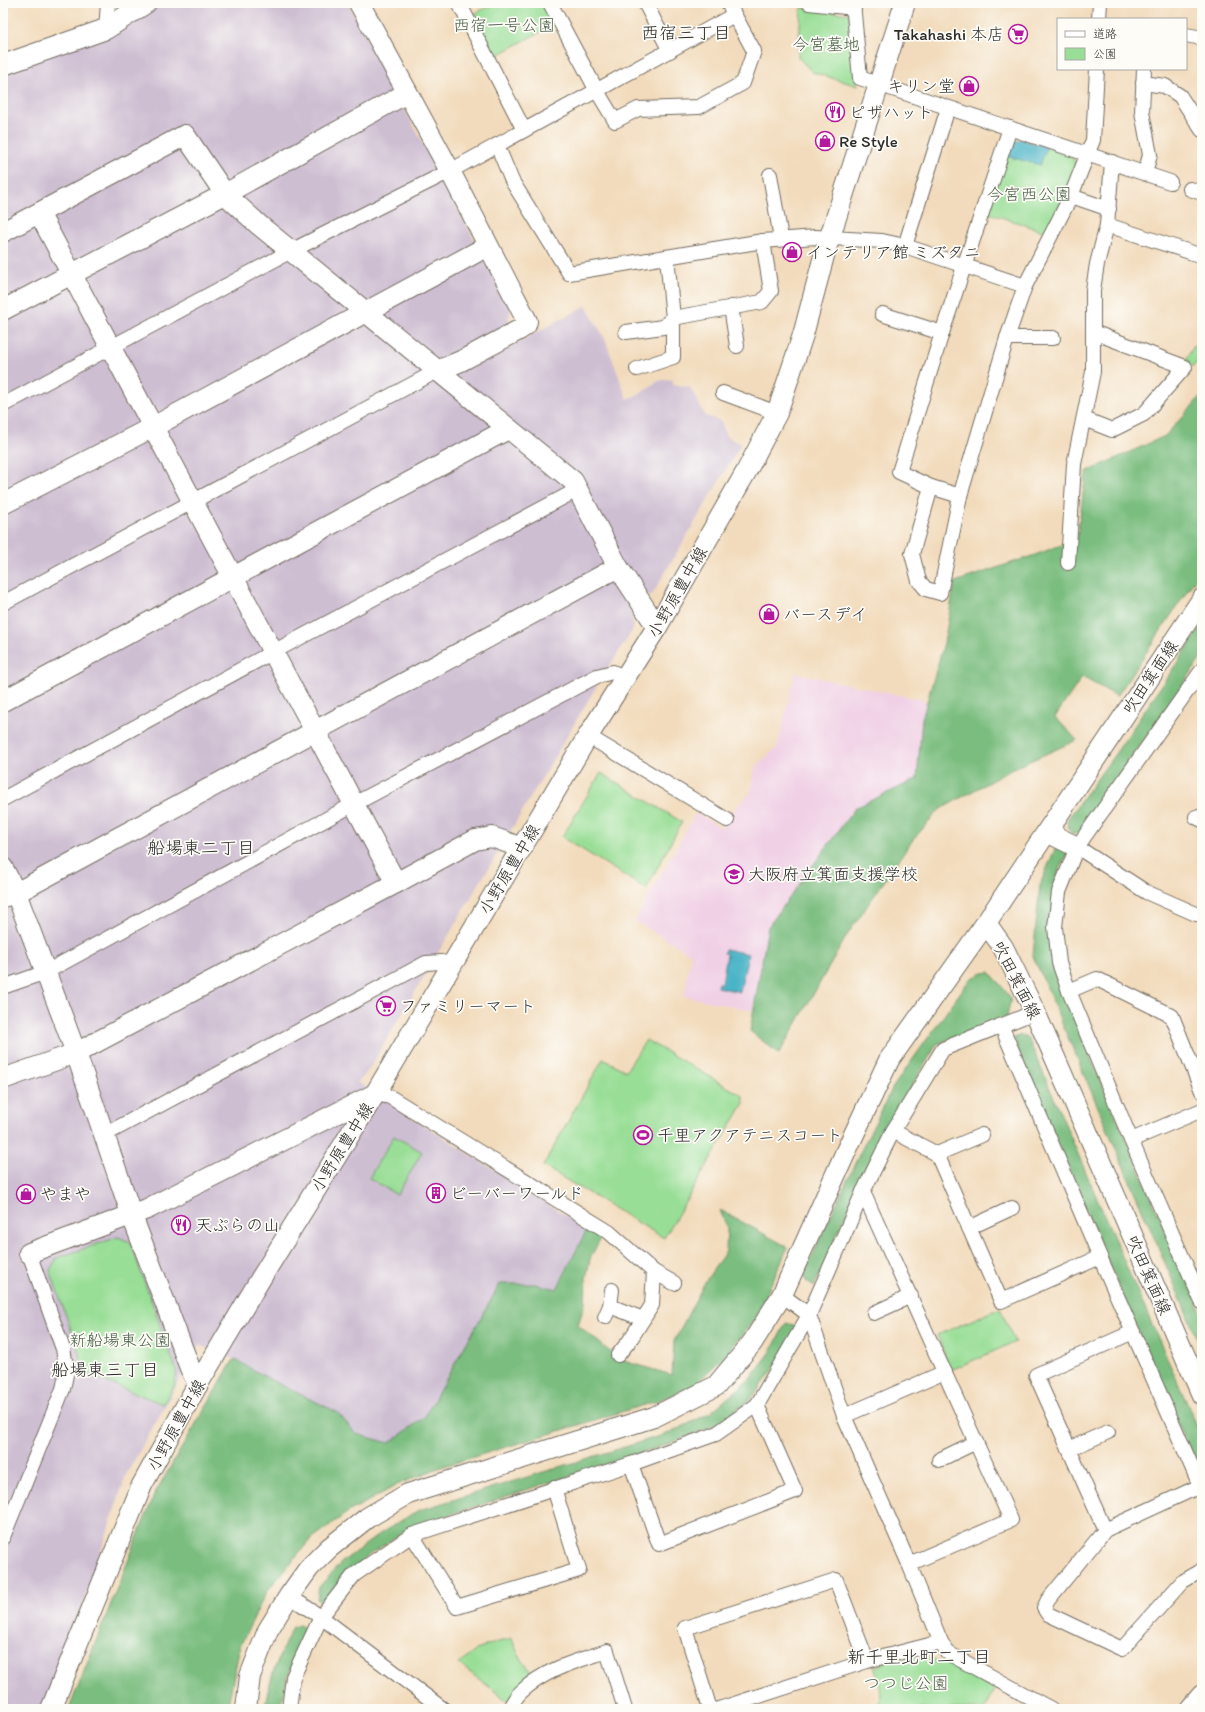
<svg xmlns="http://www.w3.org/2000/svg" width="1205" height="1712" font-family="Itim,'Klee One',sans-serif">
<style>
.built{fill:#f0d0e5}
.industrial{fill:#cebed2}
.green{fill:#99de96;stroke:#628460}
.forest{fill:#7abd7f;stroke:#527455}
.water{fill:#4ab4c7;stroke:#3a7079}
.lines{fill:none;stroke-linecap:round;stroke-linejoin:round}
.street-casing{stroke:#71695e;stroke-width:16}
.secondary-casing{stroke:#71695e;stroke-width:22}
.street{stroke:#fff;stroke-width:14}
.secondary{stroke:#fff;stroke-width:20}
.labels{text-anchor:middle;stroke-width:3.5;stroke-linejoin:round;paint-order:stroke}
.park-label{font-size:17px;fill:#4c614b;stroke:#fdfcf7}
.poi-label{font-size:17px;fill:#2b2b2b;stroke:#fdfcf7;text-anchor:start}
.street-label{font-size:17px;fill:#2b2b2b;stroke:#fdfcf7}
.neighbourhood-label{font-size:18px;fill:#2b2b2b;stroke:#fdfcf7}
</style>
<rect width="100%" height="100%" fill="#fdfcf7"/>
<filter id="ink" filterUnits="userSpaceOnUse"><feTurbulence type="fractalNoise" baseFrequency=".025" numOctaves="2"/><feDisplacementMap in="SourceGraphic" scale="8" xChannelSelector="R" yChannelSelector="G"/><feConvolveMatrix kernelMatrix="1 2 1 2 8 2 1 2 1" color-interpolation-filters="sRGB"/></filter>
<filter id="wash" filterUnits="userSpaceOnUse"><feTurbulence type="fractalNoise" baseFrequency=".012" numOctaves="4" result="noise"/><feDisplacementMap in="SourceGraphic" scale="16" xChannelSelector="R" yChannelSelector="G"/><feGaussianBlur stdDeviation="0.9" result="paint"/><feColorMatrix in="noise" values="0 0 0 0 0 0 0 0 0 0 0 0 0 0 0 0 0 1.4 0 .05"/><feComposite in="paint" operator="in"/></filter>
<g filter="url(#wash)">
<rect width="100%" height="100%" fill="#f2dbbc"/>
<polygon class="built" points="795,673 927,701 922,719 917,779 855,808 768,927 754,1011 684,996 691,954 635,921 696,813 722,828 730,814 751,792 755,767 777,747"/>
<polygon class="industrial" points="146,3 348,3 511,309 507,325 455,353 470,368 586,306 605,339 627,399 640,394 656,382 667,379 673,380 673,385 690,387 705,416 721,421 726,436 741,444 652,595 643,595 632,613 634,628 599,682 371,1066 364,1076 357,1082 587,1229 557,1289 535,1284 500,1284 424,1418 389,1444 356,1434 337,1412 273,1381 234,1359 199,1345 126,1475 49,1709 3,1709 3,65"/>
<g class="green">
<polygon points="495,3 543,3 555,24 494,57 472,15"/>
<polygon points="801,8 850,14 854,66 858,86 812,72 798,57"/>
<polygon points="1047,147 1072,156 1076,166 1073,178 1046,232 989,213 1006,156"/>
<polygon points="1194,346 1202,349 1202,363 1199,361 1193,366 1184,363"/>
<polygon points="601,773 682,822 646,889 562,837"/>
<polygon points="646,1040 743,1096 744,1103 664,1238 543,1166 603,1059 626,1071"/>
<polygon points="394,1136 422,1152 397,1195 369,1178"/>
<polygon points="118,1237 130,1242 177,1372 174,1387 163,1404 81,1372 79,1353 50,1270 57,1258"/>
<polygon points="1000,1308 1015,1342 951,1370 937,1335"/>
<polygon points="512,1638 518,1654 533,1675 509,1702 459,1664 479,1648"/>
<path d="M910 1657C945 1657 965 1672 995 1688L984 1709H879C883 1693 880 1682 874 1667L894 1659Z"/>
</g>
<g class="forest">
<polygon points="1202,395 1202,569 1117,696 1082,677 1055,717 1077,740 1014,768 939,810 912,841 849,932 779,1054 750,1031 768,927 855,808 917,779 922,719 944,643 955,582 1035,555 1077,539 1086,472 1165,436"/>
<polygon points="1202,626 1202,657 1078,834 1072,833 1068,828 1067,820 1118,750"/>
<polygon points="1063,846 1068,852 1060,867 1052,895 1063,994 1202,1314 1202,1349 1033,956 1040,885 1055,849"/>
<polygon points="990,972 1011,998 1007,1017 937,1044 887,1127 861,1180 814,1287 806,1281 804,1274 858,1157 893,1087 970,979 983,973"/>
<polygon points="1021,1035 1028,1038 1131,1277 1202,1437 1202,1474 1194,1461 1020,1056 1014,1038"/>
<polygon points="720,1210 788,1247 755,1319 723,1358 693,1386 657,1401 441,1467 399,1484 348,1512 310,1540 267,1591 240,1646 227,1709 69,1709 155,1493 234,1359 273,1381 337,1412 356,1434 389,1443 424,1418 500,1284 535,1284 557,1289 587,1229 601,1237 590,1259 586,1279 585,1303 578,1325 620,1360 672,1375 674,1341 705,1282 726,1251 727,1228"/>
<polygon points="786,1323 797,1326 772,1372 751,1399 717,1425 663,1446 411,1527 370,1554 343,1579 323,1603 317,1599 319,1587 342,1562 381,1533 417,1511 670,1433 710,1413 750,1379 770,1353"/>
<path d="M299 1625 307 1629C296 1654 284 1681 281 1709H265C268 1680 280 1653 293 1627Z"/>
</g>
<g class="water">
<polygon points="1021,139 1047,147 1040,165 1006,156 1010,144"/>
<polygon points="725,949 748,954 740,992 717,987 718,983 722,983 727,954 724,953"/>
</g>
</g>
<g filter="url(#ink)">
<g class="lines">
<defs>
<g id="street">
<polyline points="459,3 524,130"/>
<polyline points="550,3 597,91 615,121 638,109 699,107 743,83 754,51 728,3"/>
<polyline points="645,3 670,51"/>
<polyline points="809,3 854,8"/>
<polyline points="853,3 860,78 1170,182"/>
<polyline points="1099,19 1100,3"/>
<polyline points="106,29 108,3"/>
<polyline points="1186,35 1202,38"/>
<polyline points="1144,69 1142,112 1150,155 1145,173"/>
<polyline points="1143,83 1165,86 1180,96 1202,130"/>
<polyline points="497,145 512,181 569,273 763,241 816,237 882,241 905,246 1025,286"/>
<polyline points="770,175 781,238"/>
<polyline points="1190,189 1202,193"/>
<polyline points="1071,196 1109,209"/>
<polyline points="1107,225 1202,256"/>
<polyline points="905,246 948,108"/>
<polyline points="731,307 737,346"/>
<polyline points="882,314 942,333"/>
<polyline points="626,332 663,327 673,318 762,302 771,291 763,241"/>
<polyline points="1007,338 1053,338"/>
<polyline points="637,369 673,357 673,318 667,257"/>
<polyline points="723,393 777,413"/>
<polyline points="3,405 291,251 450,171 734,15"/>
<polyline points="1084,419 1112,430 1144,414 1185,367 1093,332"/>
<polyline points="931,487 912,554 919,581 926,589 940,593 960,496 1007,338 1025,286 1071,196 1093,140 1097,69"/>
<polyline points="960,496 931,487 899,472 942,333 1010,128"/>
<polyline points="1068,563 1074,464 1093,372 1093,290 1097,264 1107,225 1112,162"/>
<polyline points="3,603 437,371"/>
<polyline points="1202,670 1077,847 1059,892 1055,927 1059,963 1069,991 1131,1140 1202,1302"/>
<polyline points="588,736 727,820"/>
<polyline points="3,799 273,652 577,490"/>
<polyline points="1196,817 1202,820"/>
<polyline points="1077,847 1146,892 1196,914 1202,914"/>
<polyline points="3,987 46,972 354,804 597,676 613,672 624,678"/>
<polyline points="1069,991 1097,979 1172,1016 1202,1091"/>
<polyline points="1001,1025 1100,1257 1202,1490"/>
<polyline points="375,1094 390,1097 609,1232 654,1272 652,1305 630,1340 618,1355"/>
<polyline points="893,1131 937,1154 1001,1301 1100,1257"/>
<polyline points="104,1135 426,963 441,962 452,964"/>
<polyline points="1131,1140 1202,1110"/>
<polyline points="937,1154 982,1135"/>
<polyline points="863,1192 1011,1520 909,1564"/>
<polyline points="969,1228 1012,1208"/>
<polyline points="654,1272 674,1283"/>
<polyline points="782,1295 809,1315 844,1416 909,1564 941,1642 948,1653 1051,1709"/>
<polyline points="610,1306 643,1319"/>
<polyline points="874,1313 911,1296"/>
<polyline points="605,1317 610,1306 612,1290"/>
<polyline points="844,1416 945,1372"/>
<polyline points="1069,1449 1108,1432"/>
<polyline points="939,1460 976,1442"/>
<polyline points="631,1464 659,1544 795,1491 757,1405"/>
<polyline points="1200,1486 1105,1530 1048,1600 1044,1608 1048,1614 1122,1649 1183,1581 1202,1570"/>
<polyline points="1105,1530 1036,1375 1133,1332"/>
<polyline points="412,1535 457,1607 579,1570 554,1488"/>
<polyline points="3,1537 63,1389 67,1370 63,1349 29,1253"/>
<polyline points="289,1596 321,1617 443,1709"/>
<polyline points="289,1709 293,1677 321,1617 354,1575 412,1535 631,1464 716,1434 757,1405 809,1315 863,1192 893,1131 943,1049 1035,1012"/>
<path d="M509 1709C513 1703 516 1696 521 1692 545 1669 577 1661 607 1651L625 1709"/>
<polyline points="710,1709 685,1628 836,1580 867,1661"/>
<polyline points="719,1709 867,1661 941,1642"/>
</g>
<g id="secondary">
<polyline points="359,3 450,171 527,321 526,325 519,330 461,361 437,371"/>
<polyline points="3,65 106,29 146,3"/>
<polyline points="39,213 396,883"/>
<polyline points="3,232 185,135 225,194 259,225 573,481 618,567 657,627"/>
<polyline points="3,310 225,194 407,93"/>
<polyline points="3,504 153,427 488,246"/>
<polyline points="3,701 508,429"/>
<polyline points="1048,830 1057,837 1077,847"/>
<polyline points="3,868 16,893 76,1053 132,1216 190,1368 198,1384"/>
<polyline points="3,897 16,893 618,567"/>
<polyline points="986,923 1003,947 1035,1012 1202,1395"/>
<polyline points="3,1079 76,1053 396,883 475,840 492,837 522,848"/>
<polyline points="29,1253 147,1209 373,1095"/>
<polyline points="51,1709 142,1485 198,1384 261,1278 375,1094 588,736 657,627 746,472 777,413 803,335 825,252 905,3"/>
<polyline points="246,1709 250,1676 268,1630 289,1596 309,1568 329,1548 367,1518 408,1494 654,1417 716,1386 752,1343 782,1295 847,1149 889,1060 986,923 1202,599"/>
<polyline points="1190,1709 1202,1695"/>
</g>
</defs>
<use href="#street" class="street-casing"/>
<use href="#secondary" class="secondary-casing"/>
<use href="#street" class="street"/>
<use href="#secondary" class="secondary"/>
</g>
</g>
<defs>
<symbol id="supermarket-ring" viewBox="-11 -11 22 22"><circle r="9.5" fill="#fdfcf7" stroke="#b5179e" stroke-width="1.5"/><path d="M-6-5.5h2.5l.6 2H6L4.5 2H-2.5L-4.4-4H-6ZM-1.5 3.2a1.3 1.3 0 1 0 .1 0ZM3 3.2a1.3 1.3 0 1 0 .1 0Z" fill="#b5179e"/></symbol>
<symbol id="shop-ring" viewBox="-11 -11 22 22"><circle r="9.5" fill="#fdfcf7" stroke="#b5179e" stroke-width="1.5"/><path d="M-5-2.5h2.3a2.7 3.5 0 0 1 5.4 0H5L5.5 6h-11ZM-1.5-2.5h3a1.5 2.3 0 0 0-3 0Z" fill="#b5179e"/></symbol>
<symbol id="restaurant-ring" viewBox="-11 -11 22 22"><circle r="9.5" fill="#fdfcf7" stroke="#b5179e" stroke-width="1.5"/><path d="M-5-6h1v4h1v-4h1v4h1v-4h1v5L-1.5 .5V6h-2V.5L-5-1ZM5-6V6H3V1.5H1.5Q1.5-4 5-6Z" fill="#b5179e"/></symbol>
<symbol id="school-ring" viewBox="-11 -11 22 22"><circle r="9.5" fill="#fdfcf7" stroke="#b5179e" stroke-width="1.5"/><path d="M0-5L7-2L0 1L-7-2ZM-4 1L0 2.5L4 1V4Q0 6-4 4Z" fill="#b5179e"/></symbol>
<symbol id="stadium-ring" viewBox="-11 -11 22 22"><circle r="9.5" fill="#fdfcf7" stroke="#b5179e" stroke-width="1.5"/><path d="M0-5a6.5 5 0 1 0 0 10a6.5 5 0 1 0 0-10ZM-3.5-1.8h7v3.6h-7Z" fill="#b5179e"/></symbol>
<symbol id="building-ring" viewBox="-11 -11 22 22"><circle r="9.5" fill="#fdfcf7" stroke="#b5179e" stroke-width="1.5"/><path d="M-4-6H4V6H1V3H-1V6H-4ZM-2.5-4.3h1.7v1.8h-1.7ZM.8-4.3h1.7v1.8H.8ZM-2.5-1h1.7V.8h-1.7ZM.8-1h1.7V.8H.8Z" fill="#b5179e"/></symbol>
</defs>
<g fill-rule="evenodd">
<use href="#supermarket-ring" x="1007" y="23" width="22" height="22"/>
<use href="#shop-ring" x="958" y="75" width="22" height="22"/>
<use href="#restaurant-ring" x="824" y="101" width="22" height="22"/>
<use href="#shop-ring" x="814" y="130" width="22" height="22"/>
<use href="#shop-ring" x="781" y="241" width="22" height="22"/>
<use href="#shop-ring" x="758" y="603" width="22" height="22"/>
<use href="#school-ring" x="723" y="863" width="22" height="22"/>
<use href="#supermarket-ring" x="375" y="995" width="22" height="22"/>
<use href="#stadium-ring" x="632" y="1124" width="22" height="22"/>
<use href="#building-ring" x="425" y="1182" width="22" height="22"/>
<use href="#shop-ring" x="15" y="1183" width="22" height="22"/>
<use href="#restaurant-ring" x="170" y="1214" width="22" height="22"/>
</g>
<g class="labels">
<g class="park-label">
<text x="504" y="31">西宿一号公園</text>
<text x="826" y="50">今宮墓地</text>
<text x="1029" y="200">今宮西公園</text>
<text x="120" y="1346">新船場東公園</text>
<text x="906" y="1689">つつじ公園</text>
</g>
<g class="poi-label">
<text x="1004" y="40" text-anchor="end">Takahashi 本店</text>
<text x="955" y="92" text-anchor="end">キリン堂</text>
<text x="849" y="118">ピザハット</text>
<text x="839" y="147">Re Style</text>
<text x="806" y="258">インテリア館 ミズタニ</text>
<text x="783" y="620">バースデイ</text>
<text x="748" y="880">大阪府立箕面支援学校</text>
<text x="400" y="1012">ファミリーマート</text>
<text x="657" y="1141">千里アクアテニスコート</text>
<text x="450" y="1199">ビーバーワールド</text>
<text x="40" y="1200">やまや</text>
<text x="195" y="1231">天ぷらの山</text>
</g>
<g class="street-label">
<text transform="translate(677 592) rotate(-60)" y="6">小野原豊中線</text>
<text transform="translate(1150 677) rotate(-56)" y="6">吹田箕面線</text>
<text transform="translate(509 869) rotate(-59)" y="6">小野原豊中線</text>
<text transform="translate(1017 980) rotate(63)" y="6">吹田箕面線</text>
<text transform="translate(342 1147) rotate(-58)" y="6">小野原豊中線</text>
<text transform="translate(1149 1275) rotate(66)" y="6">吹田箕面線</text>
<text transform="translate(176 1425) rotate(-61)" y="6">小野原豊中線</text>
</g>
<g class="neighbourhood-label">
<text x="686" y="39">西宿三丁目</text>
<text x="201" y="854">船場東二丁目</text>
<text x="105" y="1376">船場東三丁目</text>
<text x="919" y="1663">新千里北町二丁目</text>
</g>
</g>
<rect width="1205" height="1712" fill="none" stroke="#fdfcf7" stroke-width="16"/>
<rect x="1057" y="18" width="130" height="52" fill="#fdfcf7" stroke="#a9a8a5"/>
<rect x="1065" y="31" width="20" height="6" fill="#ffffff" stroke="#a9a8a5"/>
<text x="1093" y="38" font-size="12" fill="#2b2b2b">道路</text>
<rect x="1065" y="48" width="20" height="12" fill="#99de96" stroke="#a9a8a5"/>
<text x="1093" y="58" font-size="12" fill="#2b2b2b">公園</text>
</svg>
